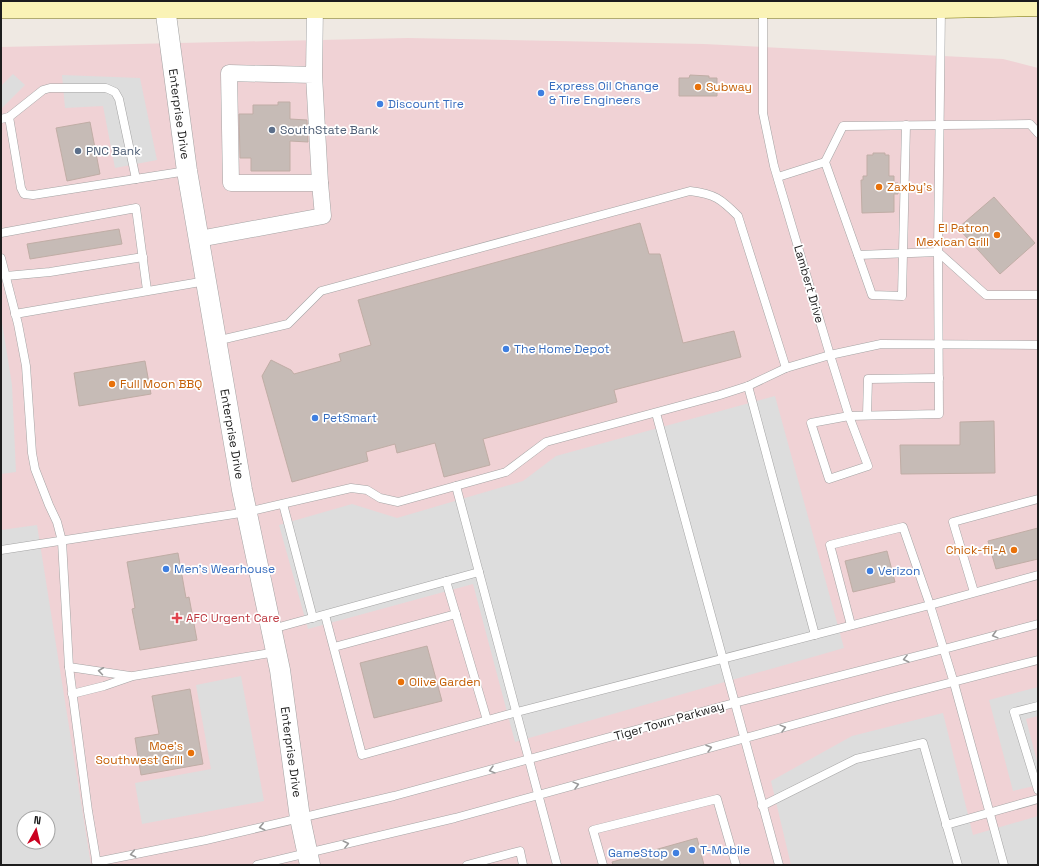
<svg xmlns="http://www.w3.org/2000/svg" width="1039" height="866" font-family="'Space Grotesk',sans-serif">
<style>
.commercial{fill:#f0d2d5;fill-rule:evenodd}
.parking{fill:#ddd;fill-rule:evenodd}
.building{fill:#c6bbb6;stroke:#c0ada5}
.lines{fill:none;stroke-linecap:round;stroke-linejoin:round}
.service-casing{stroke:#a4a4a4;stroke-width:9}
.minor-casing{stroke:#a4a4a4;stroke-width:17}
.tertiary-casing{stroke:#a4a4a4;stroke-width:21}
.secondary-casing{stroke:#757003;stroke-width:23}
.service{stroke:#fff;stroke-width:8}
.minor{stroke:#fff;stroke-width:16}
.tertiary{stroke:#fff;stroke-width:20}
.secondary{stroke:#faf3b6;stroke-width:22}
.oneway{stroke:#999}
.food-dot{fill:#e8710a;stroke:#fff;stroke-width:1.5}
.shop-dot{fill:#3f7fe0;stroke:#fff;stroke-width:1.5}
.service-dot{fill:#5c6f8a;stroke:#fff;stroke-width:1.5}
.health-dot{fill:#e0444e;stroke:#fff;stroke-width:1.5}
.labels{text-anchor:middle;stroke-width:3.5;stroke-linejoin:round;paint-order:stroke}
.shop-label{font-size:12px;fill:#366cbe;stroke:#fff;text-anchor:start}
.food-label{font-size:12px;fill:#c56008;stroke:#fff;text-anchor:start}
.street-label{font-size:12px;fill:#1d1d1d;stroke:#fff}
.service-label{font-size:12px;fill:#4e5e75;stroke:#fff;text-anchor:start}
.health-label{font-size:12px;fill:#be3a42;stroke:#fff;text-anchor:start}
</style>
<rect width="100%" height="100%" fill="#efe9e3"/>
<path class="commercial" d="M408 38 704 44 1003 59 1038 68V865H1V47ZM24 818H48V842H24Z"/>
<g class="parking">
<polygon points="13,74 25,85 1,109 1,86"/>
<polygon points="62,75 140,78 157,160 115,168 103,106 65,108"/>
<polygon points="1,316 12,385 16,472 1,474"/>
<polygon points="775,396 844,648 515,742 473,584 308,629 279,525 352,504 397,518 523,481 556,456"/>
<path d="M37 525 91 865H1V530ZM24 818H48V842H24Z"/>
<polygon points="241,676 264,801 142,824 135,783 211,769 196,685"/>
<polygon points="1038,687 1038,716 1026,719 1038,765 1038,785 1013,791 989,700"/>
<polygon points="943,713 973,835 1038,816 1038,865 791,865 771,781 852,736"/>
</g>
<g class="building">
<polygon points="690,75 709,76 709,78 717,78 717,96 679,96 679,78 689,78"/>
<polygon points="278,102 290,102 290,119 307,120 308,142 290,141 290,171 251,171 251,158 240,158 239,114 253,114 253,105 278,105"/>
<polygon points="90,122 100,174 67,181 56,128"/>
<polygon points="873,153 885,153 885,155 889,155 889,176 894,176 894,183 898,183 898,194 894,194 894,212 862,213 861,180 863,180 863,176 867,176 867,155 873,155"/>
<polygon points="994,197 1035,243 1000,274 958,228"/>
<polygon points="640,223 649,254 660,254 683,343 734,331 741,357 614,390 617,402 483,439 490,465 444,477 435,443 397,453 395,444 366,452 368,461 292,482 262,376 271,360 291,370 294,374 341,361 339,354 371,345 358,300"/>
<polygon points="119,229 122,244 30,259 27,244"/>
<polygon points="145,361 151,394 79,406 74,373"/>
<polygon points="994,421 995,473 901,474 900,445 960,445 960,422"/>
<polygon points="1038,528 1038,559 996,569 988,541"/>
<polygon points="887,551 895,582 853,592 845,561"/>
<polygon points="178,553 186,598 189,597 197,640 140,650 132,609 135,608 127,562"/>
<polygon points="427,646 442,701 374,718 360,663"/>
<polygon points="190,689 203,764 141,775 135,738 159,734 152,696"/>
<polygon points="697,838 704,865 613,865 612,862"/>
</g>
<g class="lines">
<defs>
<g id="service">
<polyline points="763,8 763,113 774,166 830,355 849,416 939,414 938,252 858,255 825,162 843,126 1030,124 1038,133"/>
<polyline points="941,8 938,252 986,295 1038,295"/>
<polyline points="9,117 21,188 24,194 33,195 187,171"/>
<polyline points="1,119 9,117 43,90 50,88 106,88 115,92 119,99 136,179"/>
<polyline points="778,177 825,162"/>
<polyline points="1,233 136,208 147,290"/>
<polyline points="858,255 872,295 902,296 906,125"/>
<polyline points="1,258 18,324 26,366 32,453 35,469 49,505 57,522 62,541 69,667 88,811 97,865"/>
<polyline points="6,276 50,272 143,257"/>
<polyline points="15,314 206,281"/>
<path d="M216 341 288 324 321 291 690 191C715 194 721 199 738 216L786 368"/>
<polyline points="748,386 815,635"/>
<polyline points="656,413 779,865"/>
<polyline points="867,415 868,379 939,378"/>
<polygon points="849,416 868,466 829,479 811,423"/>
<polyline points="456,486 557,865"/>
<polyline points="283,504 313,618"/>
<polyline points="1,550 247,512 351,488 367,490 380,498 398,502 506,472 546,442 720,395 748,386 786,368 830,355 881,344 1038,345"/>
<polyline points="446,581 487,720"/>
<polyline points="974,592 953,522 1038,499"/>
<polyline points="325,615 362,755 517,712 930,605 954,683 1004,865"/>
<polyline points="851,625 830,545 903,527 930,605 1038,575"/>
<polyline points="272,629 479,572"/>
<polyline points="334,647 456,614"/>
<polyline points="69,667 130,676"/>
<polyline points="72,694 104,686 133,676 276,652"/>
<polyline points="1038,706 1014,712 1038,790"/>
<polyline points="762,806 856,759 923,743 958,865"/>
<polyline points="946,825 1038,799"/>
<polyline points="96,862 206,840 394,796 734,703 944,649 1038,624"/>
<polyline points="257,865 455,818 887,699 1038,660"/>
<polyline points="467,865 520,851 523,865"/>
<polyline points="603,865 593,830 717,799 736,865"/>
</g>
<g id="minor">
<polyline points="314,75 320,183 231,183 229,73 314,75 315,7"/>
<polyline points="199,239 323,216 320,183"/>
</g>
<polyline id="tertiary" points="165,7 187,171 242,490 280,670 300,818 310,865"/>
<polyline id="secondary" points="1,7 941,7 1038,5"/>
</defs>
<use href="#service" class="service-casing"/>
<use href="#minor" class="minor-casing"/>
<use href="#tertiary" class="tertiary-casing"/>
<use href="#secondary" class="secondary-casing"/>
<use href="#service" class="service"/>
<use href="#minor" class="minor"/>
<use href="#tertiary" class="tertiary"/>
<use href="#secondary" class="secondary"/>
</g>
<defs><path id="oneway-chevron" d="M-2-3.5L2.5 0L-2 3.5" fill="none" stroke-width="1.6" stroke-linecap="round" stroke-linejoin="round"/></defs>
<g class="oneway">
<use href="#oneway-chevron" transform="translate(995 635) rotate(165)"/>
<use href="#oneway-chevron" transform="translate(906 659) rotate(166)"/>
<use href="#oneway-chevron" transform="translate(101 671) rotate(-172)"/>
<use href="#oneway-chevron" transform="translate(783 728) rotate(-15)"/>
<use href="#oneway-chevron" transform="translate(709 748) rotate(-16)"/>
<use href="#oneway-chevron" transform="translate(492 770) rotate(165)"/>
<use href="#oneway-chevron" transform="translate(576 785) rotate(-15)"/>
<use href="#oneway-chevron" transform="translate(262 827) rotate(167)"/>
<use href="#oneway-chevron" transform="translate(346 844) rotate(-14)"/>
<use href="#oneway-chevron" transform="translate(133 854) rotate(169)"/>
</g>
<g class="food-dot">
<circle cx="698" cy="87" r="4"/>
<circle cx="879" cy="187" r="4"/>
<circle cx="997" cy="235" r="4"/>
<circle cx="112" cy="384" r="4"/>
<circle cx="1014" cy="550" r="4"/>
<circle cx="401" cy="682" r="4"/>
<circle cx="191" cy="753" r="4"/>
</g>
<g class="shop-dot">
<circle cx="541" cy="93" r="4"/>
<circle cx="380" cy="104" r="4"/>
<circle cx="506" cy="349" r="4"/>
<circle cx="315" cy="418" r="4"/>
<circle cx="166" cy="569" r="4"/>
<circle cx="870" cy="571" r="4"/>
<circle cx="692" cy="850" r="4"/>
<circle cx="676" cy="853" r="4"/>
</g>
<g class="service-dot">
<circle cx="272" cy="130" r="4"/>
<circle cx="78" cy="151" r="4"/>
</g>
<path class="health-dot" d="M175 612h4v4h4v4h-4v4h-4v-4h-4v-4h4z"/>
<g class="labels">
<g class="shop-label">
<text x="549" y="90">Express Oil Change<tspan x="549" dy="14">&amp; Tire Engineers</tspan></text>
<text x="388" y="108">Discount Tire</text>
<text x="514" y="353">The Home Depot</text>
<text x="323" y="422">PetSmart</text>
<text x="174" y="573">Men's Wearhouse</text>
<text x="878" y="575">Verizon</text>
<text x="700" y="854">T-Mobile</text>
<text x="668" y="857" text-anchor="end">GameStop</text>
</g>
<g class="food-label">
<text x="706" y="91">Subway</text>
<text x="887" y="191">Zaxby's</text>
<text x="989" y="232" text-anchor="end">El Patron<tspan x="989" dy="14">Mexican Grill</tspan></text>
<text x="120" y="388">Full Moon BBQ</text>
<text x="1006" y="554" text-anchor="end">Chick-fil-A</text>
<text x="409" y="686">Olive Garden</text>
<text x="183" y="750" text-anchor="end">Moe's<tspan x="183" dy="14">Southwest Grill</tspan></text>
</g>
<g class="street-label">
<text transform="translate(179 114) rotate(82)" y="4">Enterprise Drive</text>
<text transform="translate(809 284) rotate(74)" y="4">Lambert Drive</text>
<text transform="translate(232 434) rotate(80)" y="4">Enterprise Drive</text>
<text transform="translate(669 721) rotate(-16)" y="4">Tiger Town Parkway</text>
<text transform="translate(291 752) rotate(82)" y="4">Enterprise Drive</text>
</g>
<g class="service-label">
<text x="280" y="134">SouthState Bank</text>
<text x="86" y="155">PNC Bank</text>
</g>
<g class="health-label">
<text x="186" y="622">AFC Urgent Care</text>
</g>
</g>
<rect width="1039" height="866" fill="none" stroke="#1d1d1d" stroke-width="4"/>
<g transform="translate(36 830) rotate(8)"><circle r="19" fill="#ffffff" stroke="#a5a5a5"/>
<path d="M0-3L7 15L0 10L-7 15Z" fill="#cb001f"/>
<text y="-6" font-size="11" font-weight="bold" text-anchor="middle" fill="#1d1d1d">N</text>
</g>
</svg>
